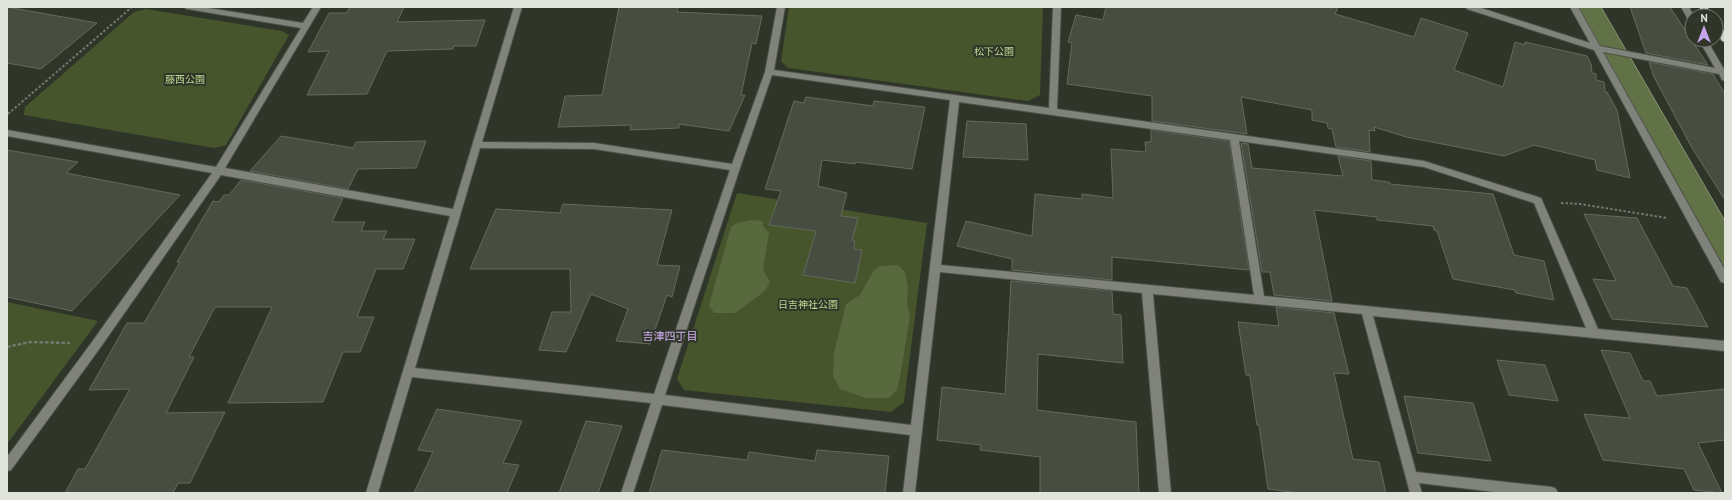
<svg xmlns="http://www.w3.org/2000/svg" width="1732" height="500" font-family="'PT Sans','Noto Sans JP',sans-serif">
<style>
.green{fill:#46552c}
.forest{fill:#58693d}
.water{fill:#617246;stroke:#879473}
.building{fill:#474d40;stroke:#646a5c}
.lines{fill:none;stroke-linecap:round;stroke-linejoin:round}
.minor-casing{stroke:#4c5145;stroke-width:2}
.major-casing{stroke:#4c5145;stroke-width:2}
.path-far1{stroke:#74786d;stroke-width:2;stroke-dasharray:2.5 2;stroke-linecap:butt}
.path{stroke:#74786d;stroke-width:2.5;stroke-dasharray:3.5 2;stroke-linecap:butt}
.minor{fill:#80827c;fill-rule:evenodd}
.major{fill:#ccd2c5;fill-rule:evenodd}
.labels{text-anchor:middle;stroke-width:4;stroke-linejoin:round;paint-order:stroke}
.park-label{font-size:10px;fill:#bbd790;stroke:#303529}
.neighbourhood-label{font-size:11px;fill:#d1b0f4;stroke:#303529}
</style>
<rect width="100%" height="100%" fill="#303529"/>
<g class="green">
<polygon points="789,7 1043,7 1040,95 1028,101 788,68 781,61"/>
<polygon points="146,9 282,31 289,35 226,145 214,148 24,115 25,107 134,12"/>
<polygon points="737,193 927,223 904,402 891,412 684,390 677,379"/>
<polygon points="7,302 98,321 7,444"/>
</g>
<g class="forest">
<polygon points="752,220 763,221 763,226 769,233 763,270 770,282 765,291 735,313 714,313 709,305 731,227 737,223"/>
<polygon points="898,265 905,272 908,287 907,304 910,316 900,377 897,390 889,398 866,398 840,389 833,376 834,353 846,304 860,295 874,270 880,266"/>
</g>
<polygon class="water" points="1579,7 1601,7 1725,221 1725,271"/>
<g class="building">
<polygon points="7,7 97,23 41,69 7,63"/>
<polygon points="350,7 404,7 397,22 485,20 476,46 454,46 453,49 387,51 367,94 307,95 329,51 308,52 329,13 347,13"/>
<polygon points="619,7 678,7 677,12 762,16 756,44 752,43 741,95 745,95 729,131 679,124 679,128 630,130 631,125 558,127 565,96 602,95"/>
<polygon points="1106,7 1338,7 1335,14 1414,37 1421,18 1468,33 1454,70 1503,87 1515,42 1525,45 1525,42 1587,56 1591,64 1592,73 1596,74 1596,80 1604,82 1605,92 1607,92 1617,110 1630,178 1597,170 1595,160 1534,145 1504,156 1406,137 1374,127 1375,131 1369,130 1370,152 1336,147 1332,129 1328,128 1327,123 1312,120 1312,110 1241,97 1247,134 1152,121 1152,96 1067,84 1072,43 1068,42 1076,15 1103,20"/>
<polygon points="1630,7 1670,7 1708,65 1646,53"/>
<polygon points="1649,62 1713,74 1725,94 1725,200 1692,148 1654,77"/>
<polygon points="806,97 873,106 874,101 925,107 912,169 855,162 855,164 822,160 818,186 847,193 841,216 858,218 852,240 855,241 854,249 862,250 855,283 803,275 816,231 769,225 781,191 765,189 794,101 804,103"/>
<polygon points="967,121 1026,124 1028,160 963,157"/>
<polygon points="1151,130 1229,141 1249,270 1112,257 1112,280 1012,270 1012,259 957,246 966,221 1032,236 1035,194 1082,199 1082,194 1113,198 1111,149 1146,152 1145,142 1151,142"/>
<polygon points="281,136 353,148 356,142 426,141 416,168 358,169 348,189 250,171"/>
<polygon points="1241,143 1248,144 1252,168 1343,176 1338,156 1371,161 1372,180 1389,182 1390,184 1493,194 1514,255 1544,261 1554,300 1516,293 1515,290 1453,279 1437,231 1434,230 1433,226 1377,220 1377,217 1314,210 1332,301 1274,295 1270,272 1262,272"/>
<polygon points="7,150 78,162 66,173 180,195 72,311 7,297"/>
<polygon points="241,180 343,198 332,222 365,222 361,231 387,231 383,239 415,239 403,269 376,269 357,317 374,317 360,352 343,352 323,402 228,403 272,307 215,307 189,357 194,357 166,413 225,412 190,483 178,483 173,493 65,493 78,469 85,469 130,389 89,390 127,323 144,323 180,262 177,262 213,201 219,202 224,195 229,195"/>
<polygon points="563,204 672,210 657,265 680,266 672,297 667,295 650,344 616,341 628,309 591,294 566,352 539,350 552,312 571,312 570,269 470,269 496,209 560,213"/>
<polygon points="1584,214 1637,218 1673,286 1687,288 1708,327 1612,319 1593,279 1616,281"/>
<polygon points="1011,281 1112,291 1113,314 1121,315 1123,363 1038,354 1037,410 1136,422 1139,493 1040,493 1040,457 980,450 981,445 937,440 942,387 1005,394"/>
<polygon points="1276,307 1334,313 1349,374 1334,373 1353,459 1379,462 1386,493 1299,493 1268,489 1259,425 1257,425 1250,376 1246,375 1238,322 1279,326"/>
<polygon points="1601,350 1630,353 1643,381 1650,381 1657,396 1725,389 1725,440 1698,443 1722,493 1694,490 1684,469 1603,460 1584,414 1630,418"/>
<polygon points="1497,360 1545,365 1558,401 1509,395"/>
<polygon points="1404,396 1473,403 1491,461 1418,453"/>
<polygon points="437,409 522,421 503,463 519,465 507,493 414,493 433,452 418,450"/>
<polygon points="586,421 622,426 598,493 559,493"/>
<polygon points="662,450 747,460 749,452 815,461 817,450 889,456 885,493 649,493"/>
</g>
<g class="lines">
<defs>
<g id="minor">
<path d="M183 7H202L303 23 313 7H321L225 168 453 209 514 7H522L482 142 594 143 732 164 765 72 777 7H785L774 70 1049 108 1053 7H1061L1057 109 1424 161 1541 198 1598 329 1725 341V351L1373 316 1416 472 1552 487 1556 489 1558 493H1503L1419 483 1422 493H1410L1362 314 1153 294 1171 493H1159L1142 293 940 272 915 493H903L910 435 662 405 633 493H621L651 403 412 377 378 493H366L450 216 221 175 100 348 11 470 7 471V457L92 342 212 173 7 136V130L216 167 301 28 187 9ZM772 75 950 100 911 425 665 395 740 168ZM959 102 1230 140 1254 295 941 265ZM1239 141 1424 167 1534 203 1586 328 1264 296ZM480 148 594 149 730 170 654 394 415 368Z"/>
<polygon points="1466,7 1478,7 1590,43 1570,7 1578,7 1600,46 1715,68 1699,40 1707,40 1725,71 1725,81 1722,80 1719,74 1603,52 1725,270 1725,283 1721,282 1594,50 1467,9"/>
<polygon points="1681,7 1689,7 1694,16 1692,16 1692,22 1689,21"/>
</g>
<g id="major">
<polygon points="1699,7 1707,7 1713,16 1705,16"/>
<polygon points="1716,23 1719,24 1725,33 1725,42 1722,41 1716,32"/>
</g>
</defs>
<use href="#minor" class="minor-casing"/>
<use href="#major" class="major-casing"/>
<g class="path-far1">
<polyline points="8,114 132,7"/>
<polyline points="1561,203 1580,204 1667,218"/>
</g>
<polyline class="path" points="7,347 30,342 70,343"/>
<use href="#minor" class="minor"/>
<use href="#major" class="major"/>
</g>
<g class="labels">
<g class="park-label">
<text x="994" y="55">松下公園</text>
<text x="185" y="83">藤西公園</text>
<text x="808" y="308">日吉神社公園</text>
</g>
<g class="neighbourhood-label">
<text x="670" y="340">吉津四丁目</text>
</g>
</g>
<rect width="1732" height="500" fill="none" stroke="#e0e3db" stroke-width="16"/>
<g transform="translate(1704 28)"><circle r="19" fill="#303529" stroke="#767b70"/>
<path d="M0-3L7 15L0 10L-7 15Z" fill="#c8a5ee"/>
<text y="-6" font-size="11" font-weight="bold" text-anchor="middle" fill="#e0e3db">N</text>
</g>
</svg>
